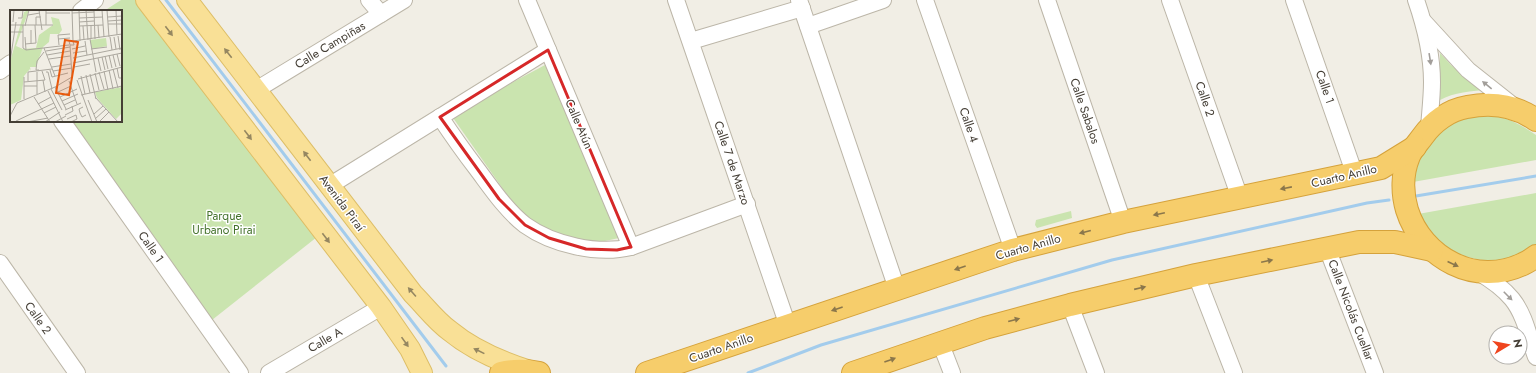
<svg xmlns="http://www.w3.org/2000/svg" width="1536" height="373" font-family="Jost,sans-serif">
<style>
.green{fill:#cae4af}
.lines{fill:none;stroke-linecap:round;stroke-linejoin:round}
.stream{stroke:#a3ccec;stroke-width:3}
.minor-casing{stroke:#bcb6a8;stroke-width:18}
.major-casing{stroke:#ddbe67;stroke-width:22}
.highway-casing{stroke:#d5a23b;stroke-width:24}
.minor{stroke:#fff;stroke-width:16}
.major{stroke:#f9e096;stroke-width:20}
.highway{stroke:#f6cd6b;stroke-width:22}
.oneway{fill:#958761}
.oneway2{fill:#a29e9a}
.oneway3{fill:#8b774b}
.marked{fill:none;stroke:#d62828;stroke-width:3;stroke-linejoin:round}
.labels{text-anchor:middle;stroke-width:3;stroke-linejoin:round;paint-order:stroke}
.street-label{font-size:12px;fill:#443e35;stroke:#fff}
.park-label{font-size:12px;fill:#44722b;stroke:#fff}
.inset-road{fill:none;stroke:#aca89f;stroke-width:1}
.view{fill:#e8590c;fill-opacity:0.15;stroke:#e8590c;stroke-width:2}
.inset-edge{fill:none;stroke:#443e35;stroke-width:2}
</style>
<rect width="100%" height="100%" fill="#f1eee5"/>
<g class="green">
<polygon points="121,0 139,0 317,237 212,320 70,121 121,121 121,11 104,11"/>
<path d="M1440 53 1451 65 1483 90C1464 92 1449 93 1434 104L1440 77Z"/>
<polygon points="545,65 619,238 605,241 590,241 564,237 522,216 451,115"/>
<path d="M1482 115C1504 115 1518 123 1536 135V160L1413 182 1417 158 1446 126 1468 117Z"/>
<path d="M1536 193V247C1529 251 1522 257 1514 259 1485 265 1452 257 1431 235 1426 229 1422 220 1418 214Z"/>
<polygon points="1071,211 1072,218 1037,228 1035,225 1036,220"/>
</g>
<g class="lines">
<g class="stream">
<polyline points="166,0 446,366"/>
<polyline points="1416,196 1536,176"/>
<polyline points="748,373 821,345 1112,260 1367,203 1389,200"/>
</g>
<defs>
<g id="minor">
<polyline points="369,0 381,14"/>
<polyline points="527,0 631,247"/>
<polyline points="676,0 788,326"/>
<polyline points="799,0 897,289"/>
<polyline points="925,0 1013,250"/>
<polyline points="1047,0 1123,222"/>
<polyline points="1170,0 1240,198"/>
<polyline points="1294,0 1355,175"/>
<path d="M1416 0C1425 26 1432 54 1432 82 1432 97 1430 113 1429 128"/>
<polyline points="81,11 95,0"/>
<polyline points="1424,22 1468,70 1516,108"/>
<polyline points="808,26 883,0"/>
<polyline points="691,41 802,8"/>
<polyline points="0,71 11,63"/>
<polyline points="256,90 404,0"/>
<path d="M440 117C452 135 464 152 477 169 492 189 506 210 525 225 553 245 598 255 631 247L747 204"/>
<polyline points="62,121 240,373"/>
<polyline points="329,186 548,50"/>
<polyline points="1327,248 1375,373"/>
<polyline points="0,263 77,373"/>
<path d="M1478 272C1490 279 1503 288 1512 299 1525 315 1529 338 1536 357"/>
<polyline points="1196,275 1234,373"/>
<polyline points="1070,305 1096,373"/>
<polyline points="940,342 952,373"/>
<polyline points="269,373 381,307"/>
</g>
<g id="major">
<polyline points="146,0 381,307 410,349 422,373"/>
<path d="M187 0 413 294C425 306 436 321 450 331 473 350 499 361 527 370"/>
</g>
<g id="highway">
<path d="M1536 120C1515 105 1491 102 1467 107 1449 110 1433 122 1423 136 1418 143 1412 149 1409 156 1402 173 1402 193 1407 210 1422 258 1476 287 1523 264 1528 262 1532 259 1536 256"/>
<path d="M501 373C514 370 526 370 539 373"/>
<polyline points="647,373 1013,250 1123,222 1381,168 1415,147"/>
<polyline points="853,373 985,328 1070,305 1196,275 1359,242 1395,242 1432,250"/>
</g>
</defs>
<use href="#minor" class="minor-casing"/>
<use href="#major" class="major-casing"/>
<use href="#highway" class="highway-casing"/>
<use href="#minor" class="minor"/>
<use href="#major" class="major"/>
<use href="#highway" class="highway"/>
</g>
<defs><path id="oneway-solid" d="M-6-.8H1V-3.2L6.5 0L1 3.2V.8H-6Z"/></defs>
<g class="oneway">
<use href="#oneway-solid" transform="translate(169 31) rotate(53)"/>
<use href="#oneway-solid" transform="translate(228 53) rotate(-128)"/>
<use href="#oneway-solid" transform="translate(248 135) rotate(53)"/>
<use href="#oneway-solid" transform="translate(307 156) rotate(-127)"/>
<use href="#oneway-solid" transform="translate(326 238) rotate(53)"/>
<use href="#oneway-solid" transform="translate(412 292) rotate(-131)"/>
<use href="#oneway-solid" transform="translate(405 342) rotate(55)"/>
<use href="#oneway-solid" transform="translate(479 351) rotate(-154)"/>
</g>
<g class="oneway2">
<use href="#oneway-solid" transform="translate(1430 59) rotate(81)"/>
<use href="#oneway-solid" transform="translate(1487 85) rotate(-141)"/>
<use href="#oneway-solid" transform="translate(1508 296) rotate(45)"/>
</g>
<g class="oneway3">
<use href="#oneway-solid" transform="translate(1286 188) rotate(169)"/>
<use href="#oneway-solid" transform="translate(1159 214) rotate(168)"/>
<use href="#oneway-solid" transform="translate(1085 232) rotate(166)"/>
<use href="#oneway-solid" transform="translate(1267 261) rotate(-12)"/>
<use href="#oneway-solid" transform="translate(1453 264) rotate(25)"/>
<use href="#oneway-solid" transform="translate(960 268) rotate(161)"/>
<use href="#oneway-solid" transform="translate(1140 288) rotate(-13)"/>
<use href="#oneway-solid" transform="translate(837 309) rotate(161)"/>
<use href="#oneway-solid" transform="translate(1014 320) rotate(-15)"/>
<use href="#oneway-solid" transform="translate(890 360) rotate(-20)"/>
</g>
<path class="marked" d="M548 50 631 247 617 250 586 249 549 238 525 225 499 199 440 117Z"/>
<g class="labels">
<g class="street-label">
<text transform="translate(330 45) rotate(-31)" y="4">Calle Campiñas</text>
<text transform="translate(1325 87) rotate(71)" y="4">Calle 1</text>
<text transform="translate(1205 99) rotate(71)" y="4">Calle 2</text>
<text transform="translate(1085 111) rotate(71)" y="4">Calle Sabalos</text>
<text transform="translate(579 124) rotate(67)" y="4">Calle Atún</text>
<text transform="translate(969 125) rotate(71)" y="4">Calle 4</text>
<text transform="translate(732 163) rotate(71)" y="4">Calle 7 de Marzo</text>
<text transform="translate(1344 176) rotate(-13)" y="4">Cuarto Anillo</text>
<text transform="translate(342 203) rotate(53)" y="4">Avenida Piraí</text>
<text transform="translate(151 247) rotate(55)" y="4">Calle 1</text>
<text transform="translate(1028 247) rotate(-16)" y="4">Cuarto Anillo</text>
<text transform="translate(1351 310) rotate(69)" y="4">Calle Nicolás Cuellar</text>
<text transform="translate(38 318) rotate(55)" y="4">Calle 2</text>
<text transform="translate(325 340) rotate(-30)" y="4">Calle A</text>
<text transform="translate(721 348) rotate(-19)" y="4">Cuarto Anillo</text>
</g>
<g class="park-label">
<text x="224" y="220">Parque<tspan x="224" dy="14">Urbano Pirai</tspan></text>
</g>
</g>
<g transform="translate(10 10)">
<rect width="112" height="112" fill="#f1eee5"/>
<path d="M19 0 6 36 13 39 26 38 29 25 43 15 41 7 49 9 52 20 49 24H40L39 32 33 37 26 57H20L21 61 20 59 14 66 11 90 0 95V52L14 2ZM96 28 97 36 82 39 80 30ZM112 77V103L106 109 87 88 85 82Z" fill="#cae4af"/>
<path class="inset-road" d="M29 0 32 20M62 0 63 31H59L60 35H64L63 31M69 0 70 31M76 0 78 30M84 0 85 29M92 0 94 27M97 0 99 27M106 0 107 25M36 3H60M62 3 84 2M18 5 30 3M98 7 112 6M8 8H12L13 0M69 8 93 7M98 11 112 10M3 12 4 0M69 12 84 11M98 14H112M0 15H43M13 15V38L16 40 59 35M26 15V7H31M36 15V0M81 15V29M88 15 89 28M15 16 19 0M69 16 93 15M73 16 74 30M21 20V34M0 22H13M108 26 110 40M15 27 16 40M100 27 102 40M104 27 106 39M48 29 60 28M80 29 86 62M63 31 112 24M75 31 77 45M15 34 26 33 25 15M49 35 48 25 60 24M60 35 62 66M34 38 45 66M62 39 75 36M81 39 97 37M36 41 60 37M63 43 76 41M107 44 110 56M37 45 60 41M99 45 102 58M103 45 106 57M95 46 98 59M92 47 95 60M63 48 112 38M88 48 91 61M39 49 60 46M0 52 6 12M63 53 112 43M42 57 61 54M64 57 80 54M107 58 109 68H112M103 59 108 78M29 60H26L27 51 34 42M40 60 42 67 58 63M99 60 103 79M43 61 62 58M94 61 98 80M36 62H38L42 79M89 62 94 79M85 63 89 80M80 64 86 89M76 65 80 83M71 66 75 84M14 67V89M68 69 112 57M33 70 35 82M67 70 82 112M18 71V62L42 59M59 71 67 94M14 72 35 70 32 61M14 76H27M45 77 56 99M41 79 52 100M38 81 53 112M48 82 61 76M27 84V62M71 85 112 76M24 87 40 112M50 87 67 79M85 87 108 112M78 90 87 112M52 91 68 84M28 94 41 87M54 95 65 90M73 97 69 99 70 103 72 107 76 105M55 100 71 93M34 103 46 97M84 104 93 96M55 105 63 101 62 96M0 106 7 93 45 77 62 67M57 109 66 105 67 109 61 112M85 109 96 99M6 111 44 93M17 112 38 108M35 112 50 102M45 112 56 106M89 112 99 102"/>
<path class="view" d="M55 30 68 32 59 85 46 83Z"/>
<rect width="112" height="112" class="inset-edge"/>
</g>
<g transform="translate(1508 345) rotate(80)"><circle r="19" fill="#ffffff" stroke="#b4b2ae"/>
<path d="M0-3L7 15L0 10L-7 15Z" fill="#ef451e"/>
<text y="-6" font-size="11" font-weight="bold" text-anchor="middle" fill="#443e35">N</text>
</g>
</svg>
